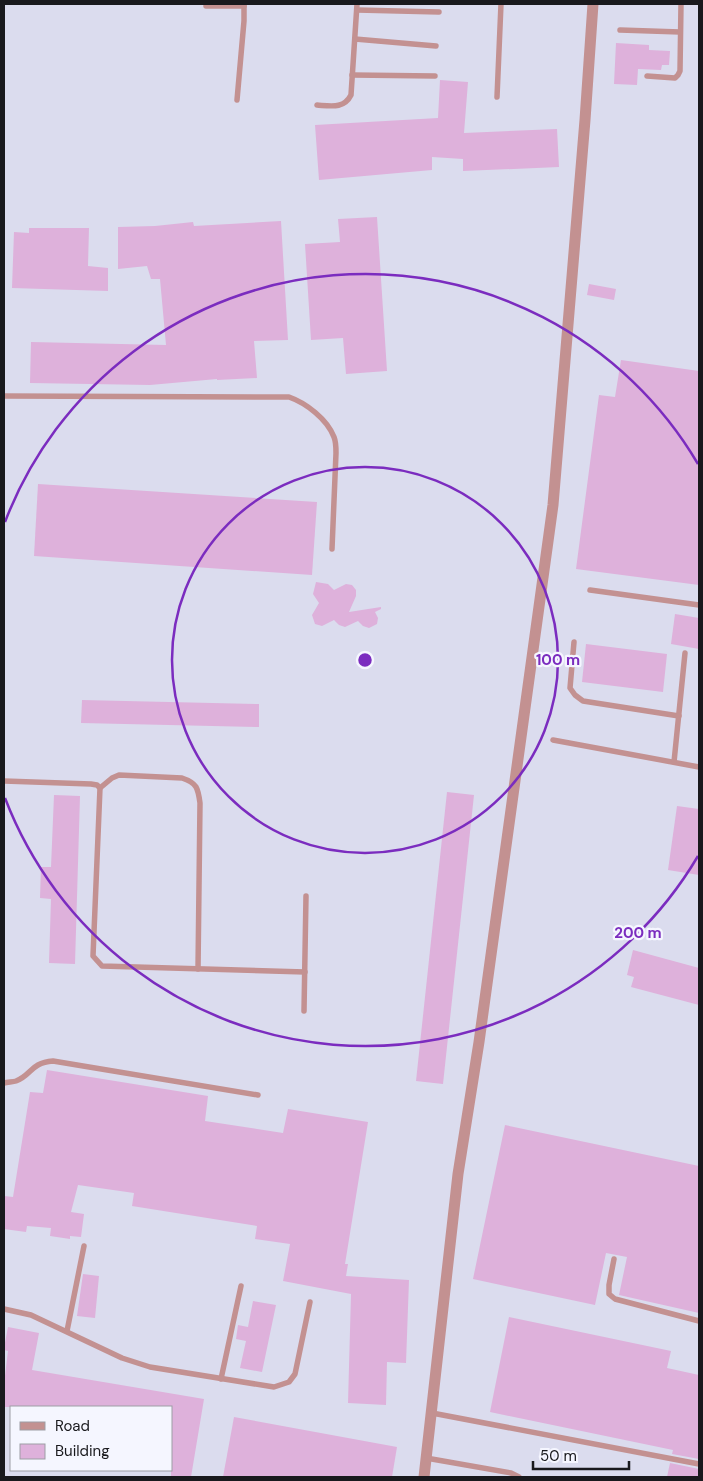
<svg xmlns="http://www.w3.org/2000/svg" width="703" height="1481" font-family="'DM Sans',sans-serif">
<style>
.built{fill:#dbdcee;fill-rule:evenodd}
.building{fill:#deb1db}
.lines{fill:none;stroke-linecap:round;stroke-linejoin:round}
.lane{stroke:#c39191;stroke-width:5.5}
.street{stroke:#c39191;stroke-width:11}
.ring{fill:none;stroke:#7b2cbf;stroke-width:2.5}
.centre{fill:#7b2cbf;stroke:#f5f6ff;stroke-width:2.5}
.ring-label{font-size:15px;text-anchor:middle;font-weight:bold;fill:#7b2cbf;stroke:#f5f6ff;stroke-width:4.5;stroke-linejoin:round;paint-order:stroke}
</style>
<rect width="100%" height="100%" fill="#e8e8f3"/>
<path class="built" d="M4 4H699V1477H4ZM11 1407H171V1470H11Z"/>
<g class="building">
<polygon points="616,43 649,45 649,50 670,51 669,65 662,65 661,70 638,69 637,85 614,84"/>
<polygon points="440,80 468,82 464,133 557,129 559,167 463,171 463,159 432,157 432,170 319,180 315,125 438,118"/>
<polygon points="377,217 387,371 346,374 343,338 311,340 305,244 340,242 338,219"/>
<polygon points="281,221 288,340 254,341 257,378 217,380 217,379 150,385 30,383 31,342 166,345 160,279 151,279 147,266 118,269 118,227 155,226 193,222 194,226"/>
<polygon points="29,228 89,228 88,266 108,268 108,291 12,288 14,232 29,233"/>
<polygon points="589,284 616,289 614,300 587,295"/>
<polygon points="621,360 699,371 699,585 576,569 599,395 615,397"/>
<polygon points="38,484 317,502 312,575 34,556"/>
<polygon points="316,582 328,584 334,590 346,584 352,585 356,590 356,596 349,612 381,607 381,609 375,612 378,618 377,624 369,628 363,626 358,621 345,627 339,625 334,620 322,626 315,624 312,615 319,603 313,594"/>
<polygon points="675,614 699,618 699,649 671,644"/>
<polygon points="586,644 667,654 663,692 582,682"/>
<polygon points="82,700 259,704 259,727 81,723"/>
<polygon points="447,792 474,795 443,1084 416,1081"/>
<polygon points="54,795 80,796 75,964 49,963 51,899 40,898 41,867 51,867"/>
<polygon points="677,806 699,809 699,875 668,870"/>
<polygon points="633,950 699,968 699,1005 631,987 634,977 627,975"/>
<polygon points="47,1070 208,1096 205,1121 283,1133 288,1109 368,1122 345,1264 348,1264 346,1276 409,1280 406,1363 387,1362 386,1405 348,1403 351,1294 283,1281 290,1244 255,1239 257,1226 132,1206 134,1193 78,1185 71,1212 84,1214 81,1237 70,1236 70,1239 50,1236 51,1228 27,1226 26,1232 4,1229 4,1196 13,1197 30,1092 43,1093"/>
<polygon points="505,1125 699,1166 699,1313 619,1295 627,1257 606,1253 595,1305 473,1279"/>
<polygon points="83,1274 99,1276 95,1318 77,1316"/>
<polygon points="253,1301 276,1305 262,1372 240,1368 246,1341 236,1339 238,1325 248,1327"/>
<polygon points="509,1317 671,1351 667,1368 699,1375 699,1459 672,1454 673,1450 490,1412"/>
<polygon points="8,1327 39,1333 32,1370 204,1399 191,1477 171,1477 171,1407 4,1407 4,1384 8,1351 4,1350 4,1348"/>
<polygon points="234,1417 397,1447 392,1477 223,1477"/>
<polygon points="670,1463 699,1469 699,1477 667,1477"/>
</g>
<g class="lines">
<g class="lane">
<polyline points="206,6 244,6"/>
<polyline points="357,10 439,12"/>
<polyline points="620,30 680,32"/>
<polyline points="355,39 436,46"/>
<polyline points="352,75 435,76"/>
<polyline points="647,76 675,78 678,75 680,71 681,4"/>
<polyline points="497,97 501,4"/>
<polyline points="237,100 244,21 244,4"/>
<path d="M317 105C331 106 344 109 351 95L357 4"/>
<path d="M4 396 289 397C306 403 327 419 334 437 336 442 336 448 336 453L332 549"/>
<polyline points="590,590 699,605"/>
<polyline points="574,642 570,688 575,695 583,701 679,716"/>
<polyline points="553,740 699,767"/>
<polyline points="674,762 685,653"/>
<polyline points="4,781 91,784 97,785 100,788 93,956 102,966 305,972"/>
<path d="M100 788 112 778 119 775 182 778C197 783 198 788 200 803L198 969"/>
<polyline points="304,1011 306,896"/>
<path d="M4 1083C8 1082 13 1082 16 1081 32 1075 30 1063 53 1061L258 1095"/>
<polyline points="614,1259 609,1285 609,1294 615,1299 699,1321"/>
<polyline points="4,1309 31,1315 122,1358 150,1367 274,1387 289,1382 295,1374 310,1302"/>
<polyline points="67,1331 84,1246"/>
<polyline points="221,1379 241,1286"/>
<polyline points="432,1413 699,1464"/>
<polyline points="426,1458 511,1473 519,1477"/>
</g>
<polyline class="street" points="424,1477 458,1174 479,1042 553,505 585,120 593,4"/>
</g>
<g class="ring">
<circle cx="365" cy="660" r="193"/>
<path d="M698 856A386 386 0 0 1 5 798M5 522A386 386 0 0 1 698 464"/>
</g>
<circle cx="365" cy="660" r="8" class="centre"/>
<g class="ring-label">
<text x="558" y="665">100 m</text>
<text x="638" y="938">200 m</text>
</g>
<rect width="703" height="1481" fill="none" stroke="#19191d" stroke-width="10"/>
<rect x="10" y="1406" width="162" height="65" fill="#f5f6ff" stroke="#9d9ea5"/>
<rect x="20" y="1422" width="25" height="8" fill="#c39191" stroke="#9d9ea5"/>
<text x="55" y="1431" font-size="15" fill="#19191d">Road</text>
<rect x="20" y="1444" width="25" height="15" fill="#deb1db" stroke="#9d9ea5"/>
<text x="55" y="1456" font-size="15" fill="#19191d">Building</text>
<path d="M533 1461v8h96v-8" fill="none" stroke="#19191d" stroke-width="2.5"/>
<text x="540" y="1461" font-size="15" fill="#19191d" stroke="#f5f6ff" stroke-width="4" paint-order="stroke">50 m</text>
</svg>
